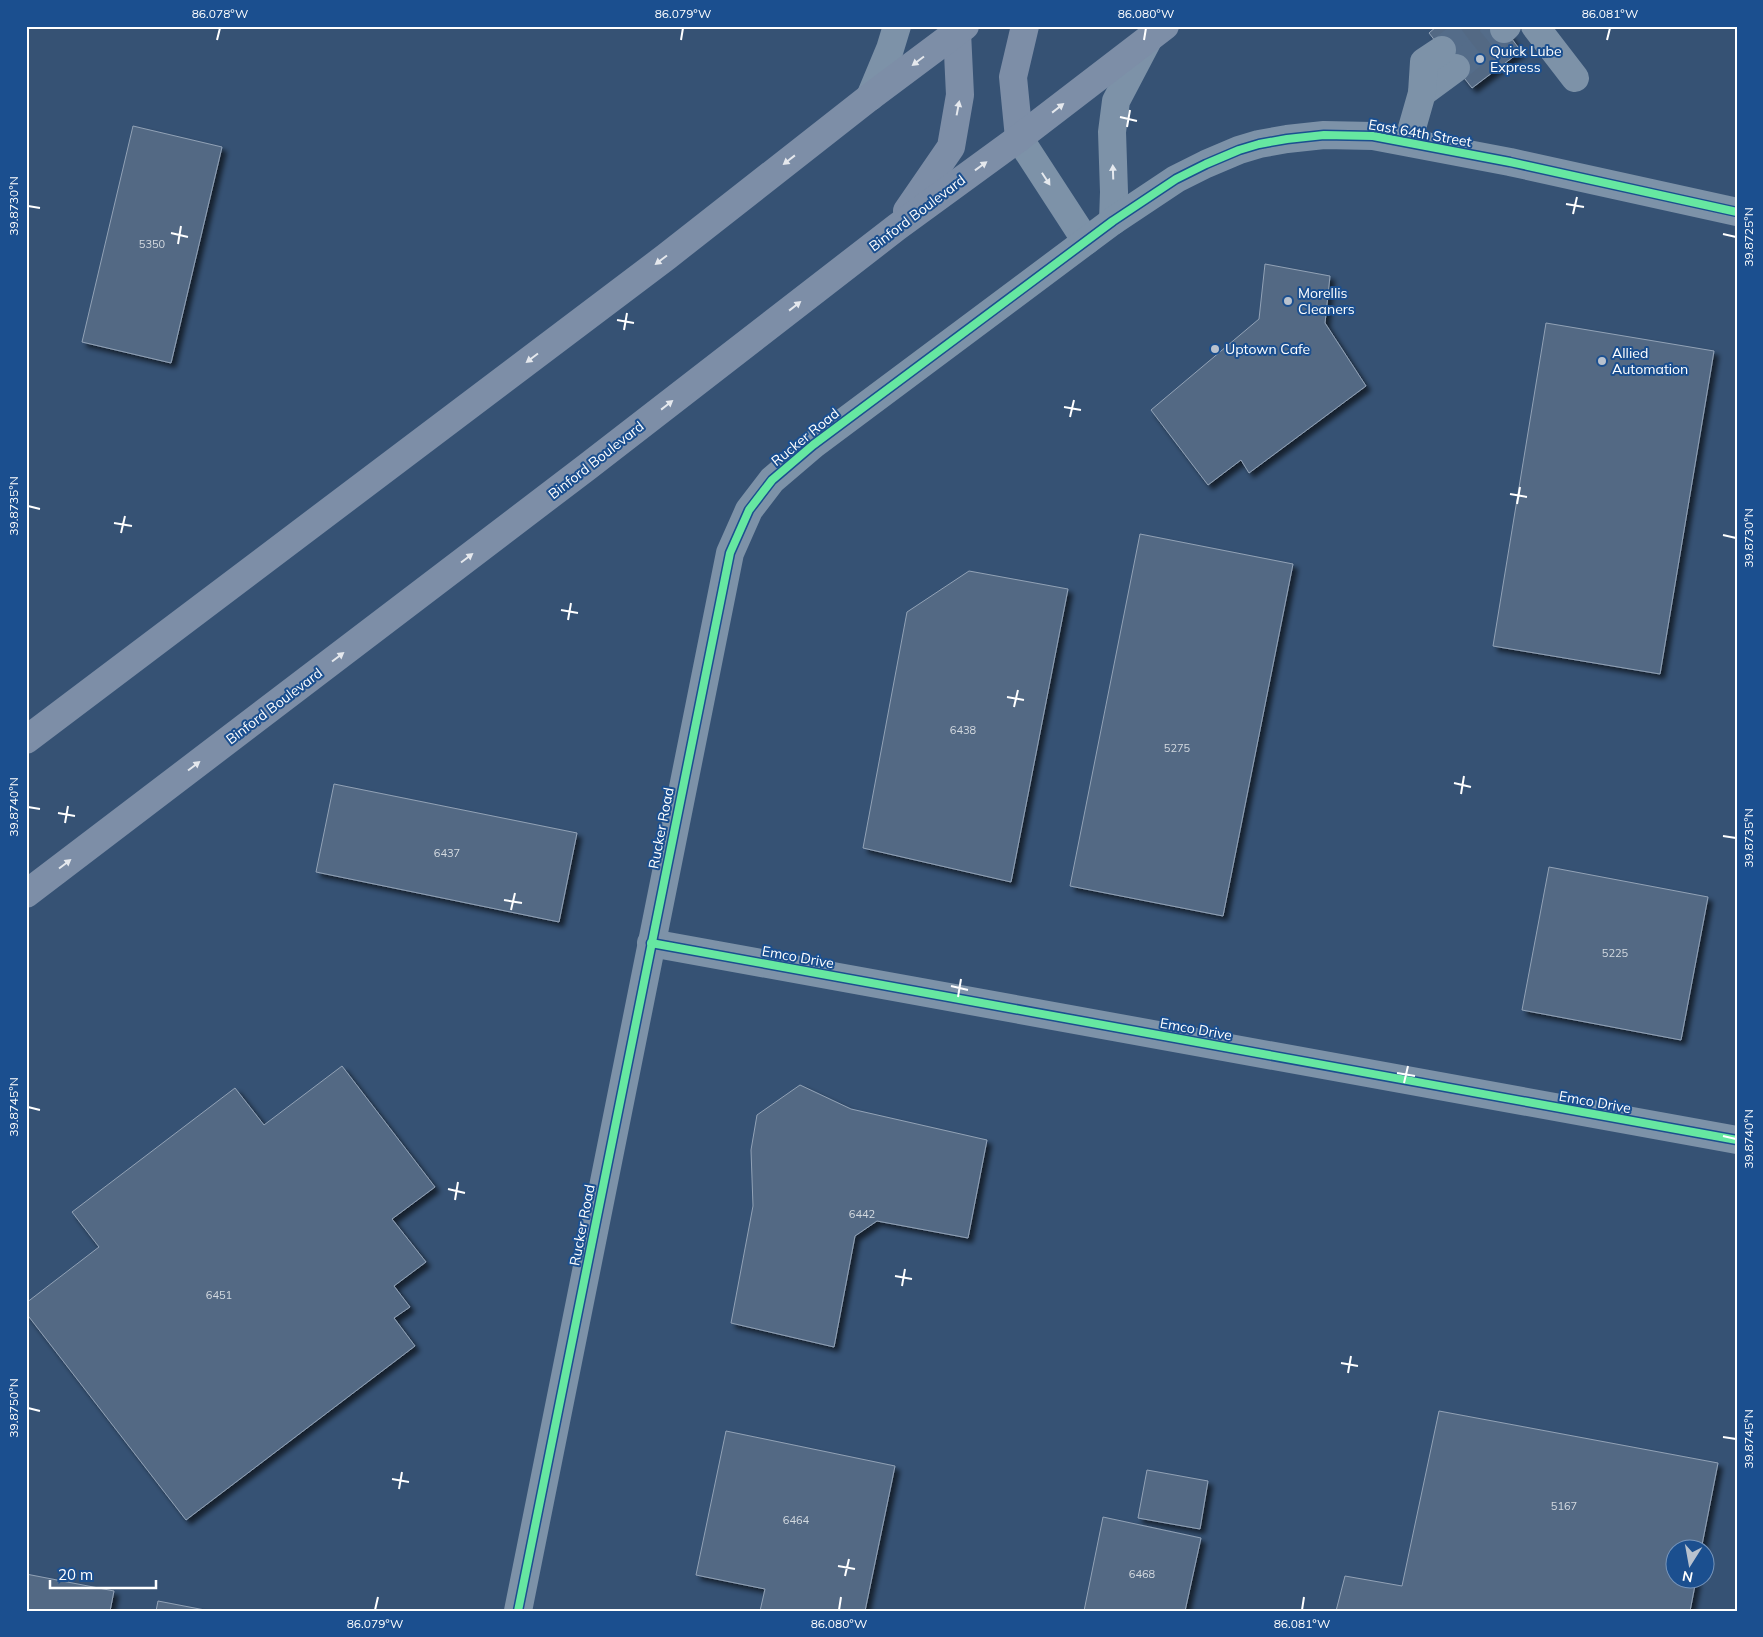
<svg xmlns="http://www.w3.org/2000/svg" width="1763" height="1637" font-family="Mulish,sans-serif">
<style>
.building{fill:#526984;stroke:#92a2b6;filter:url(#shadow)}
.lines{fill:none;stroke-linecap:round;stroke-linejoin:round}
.minor-tunnel{stroke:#546c89;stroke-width:28;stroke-dasharray:28 14;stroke-linecap:butt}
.minor{stroke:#7d92a8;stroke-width:28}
.major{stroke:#7d8ea7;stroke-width:28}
.cycleway-casing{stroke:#1b4f8f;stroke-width:11}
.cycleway{stroke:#66e7a1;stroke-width:8}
.oneway{fill:#e5e8ed}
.oneway2{fill:#e5e9ee}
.ticks{fill:none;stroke:#fff;stroke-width:2}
.poi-dot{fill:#b9c2ce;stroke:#1b4f8f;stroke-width:2}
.labels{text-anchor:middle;stroke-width:4;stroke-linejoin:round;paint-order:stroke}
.number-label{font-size:11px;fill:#d4dae0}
.poi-label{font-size:14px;fill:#fff;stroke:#1b4f8f;text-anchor:start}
.street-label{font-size:14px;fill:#fff;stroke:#1b4f8f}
.neatline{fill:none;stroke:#fff;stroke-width:2}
.ticks-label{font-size:12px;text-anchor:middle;fill:#fff}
</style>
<defs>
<filter id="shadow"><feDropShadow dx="4.5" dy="4.5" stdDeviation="2.5" flood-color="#0009"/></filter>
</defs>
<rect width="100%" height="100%" fill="#365274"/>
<g class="building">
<polygon points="1437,26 1502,26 1521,51 1472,88 1429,33"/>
<polygon points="133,126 222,147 171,363 82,342"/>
<polygon points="1265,264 1330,276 1325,323 1366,386 1249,473 1241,460 1208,485 1151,410 1259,319"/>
<polygon points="1546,323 1714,351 1660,674 1493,646"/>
<polygon points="1140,534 1293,564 1223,916 1070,886"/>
<polygon points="969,571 1068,589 1011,882 863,848 907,612"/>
<polygon points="334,784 577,833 559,922 316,872"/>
<polygon points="1549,867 1708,897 1681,1040 1522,1010"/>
<polygon points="342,1066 435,1187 392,1219 426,1262 394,1286 410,1307 394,1318 415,1346 186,1520 26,1313 26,1303 99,1247 72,1212 235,1088 264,1125"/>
<polygon points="800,1085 851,1109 987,1140 968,1238 877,1221 855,1236 834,1347 731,1323 753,1206 751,1150 757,1115"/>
<polygon points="1439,1411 1718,1463 1701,1550 1676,1550 1676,1580 1696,1580 1690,1611 1336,1611 1345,1576 1402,1586"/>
<polygon points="726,1431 895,1466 865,1611 760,1611 765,1589 696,1575"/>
<polygon points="1147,1470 1208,1481 1200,1529 1138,1518"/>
<polygon points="1103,1517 1201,1538 1185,1611 1084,1611"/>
<polygon points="26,1574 114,1591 110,1611 26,1611"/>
<polygon points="158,1601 210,1611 156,1611"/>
</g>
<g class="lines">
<g class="minor-tunnel">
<polyline points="1442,50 1474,26"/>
<polyline points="1456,68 1504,29"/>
</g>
<g class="minor">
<polyline points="1535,26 1575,78"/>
<polyline points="1504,29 1507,26"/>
<polyline points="1422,93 1456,68"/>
<polyline points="870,97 890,49 897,26"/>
<polyline points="1019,138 1086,241"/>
<polyline points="1408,142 1422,93 1424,62 1442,50"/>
<polyline points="1113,221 1114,192 1112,132 1116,101 1148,40"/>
<polyline points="651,943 1737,1140"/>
<polyline points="518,1611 730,553 749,510 772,480 813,445 1113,221 1176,179 1206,164 1239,150 1259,144 1287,139 1324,135 1373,136 1510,162 1737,212"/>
</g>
<g class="major">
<polyline points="1019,138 1013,77 1025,26"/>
<polyline points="907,211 951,147 960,95 957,32"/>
<polyline points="26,740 666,257 870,97 965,26"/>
<polyline points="26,894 587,467 897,227 1019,138 1165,26"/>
</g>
<defs>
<g id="cycleway">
<polyline points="651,943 1737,1140"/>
<polyline points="518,1611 730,553 749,510 772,480 813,445 1113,221 1176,179 1206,164 1239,150 1259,144 1287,139 1324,135 1373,136 1510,162 1737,212"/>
</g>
</defs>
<use href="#cycleway" class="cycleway-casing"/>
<use href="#cycleway" class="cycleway"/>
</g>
<defs><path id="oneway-solid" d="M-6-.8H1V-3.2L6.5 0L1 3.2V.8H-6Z" transform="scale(1.25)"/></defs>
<g class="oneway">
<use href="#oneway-solid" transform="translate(918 61) rotate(143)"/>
<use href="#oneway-solid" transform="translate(958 108) rotate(-79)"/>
<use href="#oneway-solid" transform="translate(1058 108) rotate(-38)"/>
<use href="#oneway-solid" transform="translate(789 160) rotate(142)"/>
<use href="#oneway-solid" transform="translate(981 166) rotate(-36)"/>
<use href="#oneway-solid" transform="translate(661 260) rotate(143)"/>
<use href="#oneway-solid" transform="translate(795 306) rotate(-38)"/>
<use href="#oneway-solid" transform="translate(532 358) rotate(143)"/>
<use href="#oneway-solid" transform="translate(667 405) rotate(-38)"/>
<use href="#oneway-solid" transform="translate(467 558) rotate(-37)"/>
<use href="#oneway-solid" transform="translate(338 657) rotate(-37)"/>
<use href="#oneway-solid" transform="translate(194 766) rotate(-37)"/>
<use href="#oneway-solid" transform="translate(65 864) rotate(-37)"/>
</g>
<g class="oneway2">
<use href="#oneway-solid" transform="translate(1113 172) rotate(-92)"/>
<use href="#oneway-solid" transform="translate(1046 179) rotate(57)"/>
</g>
<path class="ticks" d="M217 40 220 28M681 40 683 28M1144 40 1146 28M1607 40 1610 28M1120 117 1137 121M1127 127 1130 110M1566 204 1584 207M28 206 40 208M1573 214 1577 197M171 233 188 237M1723 234 1736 237M178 244 181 226M617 320 634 323M624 330 627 313M1064 407 1081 410M1070 417 1074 400M1510 494 1527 497M1517 504 1520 487M28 506 40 509M114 523 132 526M121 533 125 516M1723 535 1736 538M561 610 578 613M568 620 571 603M1007 697 1024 700M1014 707 1018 690M1454 783 1471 787M1461 794 1464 776M28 807 40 809M58 813 75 816M65 823 68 806M1723 836 1736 838M504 900 522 903M511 910 515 893M951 986 968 990M958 997 961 979M1397 1073 1415 1076M1404 1083 1408 1066M28 1107 40 1110M1723 1136 1736 1139M448 1189 465 1193M455 1200 458 1182M895 1276 912 1279M902 1286 905 1269M1341 1363 1358 1366M1348 1373 1351 1356M28 1408 40 1411M1723 1437 1736 1439M392 1479 409 1482M399 1489 402 1472M838 1566 855 1569M845 1576 849 1559M375 1610 378 1597M839 1610 841 1597M1302 1610 1304 1597"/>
<g class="poi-dot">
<circle cx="1480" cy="59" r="5"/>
<circle cx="1288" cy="301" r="5"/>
<circle cx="1215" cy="349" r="5"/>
<circle cx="1602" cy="361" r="5"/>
</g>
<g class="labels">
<g class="number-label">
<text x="152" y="248">5350</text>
<text x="963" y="734">6438</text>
<text x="1177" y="752">5275</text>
<text x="447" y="857">6437</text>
<text x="1615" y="957">5225</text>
<text x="862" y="1218">6442</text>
<text x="219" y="1299">6451</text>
<text x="1564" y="1510">5167</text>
<text x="796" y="1524">6464</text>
<text x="1142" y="1578">6468</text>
</g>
<g class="poi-label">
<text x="1490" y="56">Quick Lube<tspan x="1490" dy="16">Express</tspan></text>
<text x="1298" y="298">Morellis<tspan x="1298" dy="16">Cleaners</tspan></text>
<text x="1225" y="354">Uptown Cafe</text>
<text x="1612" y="358">Allied<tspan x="1612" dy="16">Automation</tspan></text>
</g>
<g class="street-label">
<text transform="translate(1420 133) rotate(10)" y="5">East 64th Street</text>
<text transform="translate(917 213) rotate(-37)" y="5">Binford Boulevard</text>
<text transform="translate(805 437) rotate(-39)" y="5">Rucker Road</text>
<text transform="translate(596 460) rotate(-38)" y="5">Binford Boulevard</text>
<text transform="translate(274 706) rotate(-37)" y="5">Binford Boulevard</text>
<text transform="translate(661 828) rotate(-79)" y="5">Rucker Road</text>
<text transform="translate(798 957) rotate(10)" y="5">Emco Drive</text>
<text transform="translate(1196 1029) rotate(10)" y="5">Emco Drive</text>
<text transform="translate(1595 1102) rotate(10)" y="5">Emco Drive</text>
<text transform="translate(582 1225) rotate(-79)" y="5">Rucker Road</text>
</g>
</g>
<rect width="1763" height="1637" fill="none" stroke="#1b4f8f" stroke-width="55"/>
<g transform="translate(1690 1564) rotate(191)"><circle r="24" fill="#1b4f8f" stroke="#7695bc"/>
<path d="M0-4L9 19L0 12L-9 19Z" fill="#b9c2ce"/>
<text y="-8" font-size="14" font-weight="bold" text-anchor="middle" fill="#ffffff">N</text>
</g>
<path d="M50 1580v8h106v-8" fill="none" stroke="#ffffff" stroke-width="2.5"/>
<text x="58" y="1580" font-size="15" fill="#ffffff" stroke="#1b4f8f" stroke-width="4" paint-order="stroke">20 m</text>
<rect x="28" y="28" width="1708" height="1582" class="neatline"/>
<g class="ticks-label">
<text x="220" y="18">86.078°W</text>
<text x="683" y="18">86.079°W</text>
<text x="1146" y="18">86.080°W</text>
<text x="1610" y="18">86.081°W</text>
<text transform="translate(14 206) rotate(-90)" y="4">39.8730°N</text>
<text transform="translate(1749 237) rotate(-90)" y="4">39.8725°N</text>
<text transform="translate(14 506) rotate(-90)" y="4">39.8735°N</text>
<text transform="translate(1749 538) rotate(-90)" y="4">39.8730°N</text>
<text transform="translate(14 807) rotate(-90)" y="4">39.8740°N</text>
<text transform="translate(1749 838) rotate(-90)" y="4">39.8735°N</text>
<text transform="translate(14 1107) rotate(-90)" y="4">39.8745°N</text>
<text transform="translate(1749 1139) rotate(-90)" y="4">39.8740°N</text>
<text transform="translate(14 1408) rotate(-90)" y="4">39.8750°N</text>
<text transform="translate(1749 1439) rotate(-90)" y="4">39.8745°N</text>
<text x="375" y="1628">86.079°W</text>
<text x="839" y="1628">86.080°W</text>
<text x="1302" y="1628">86.081°W</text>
</g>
</svg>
